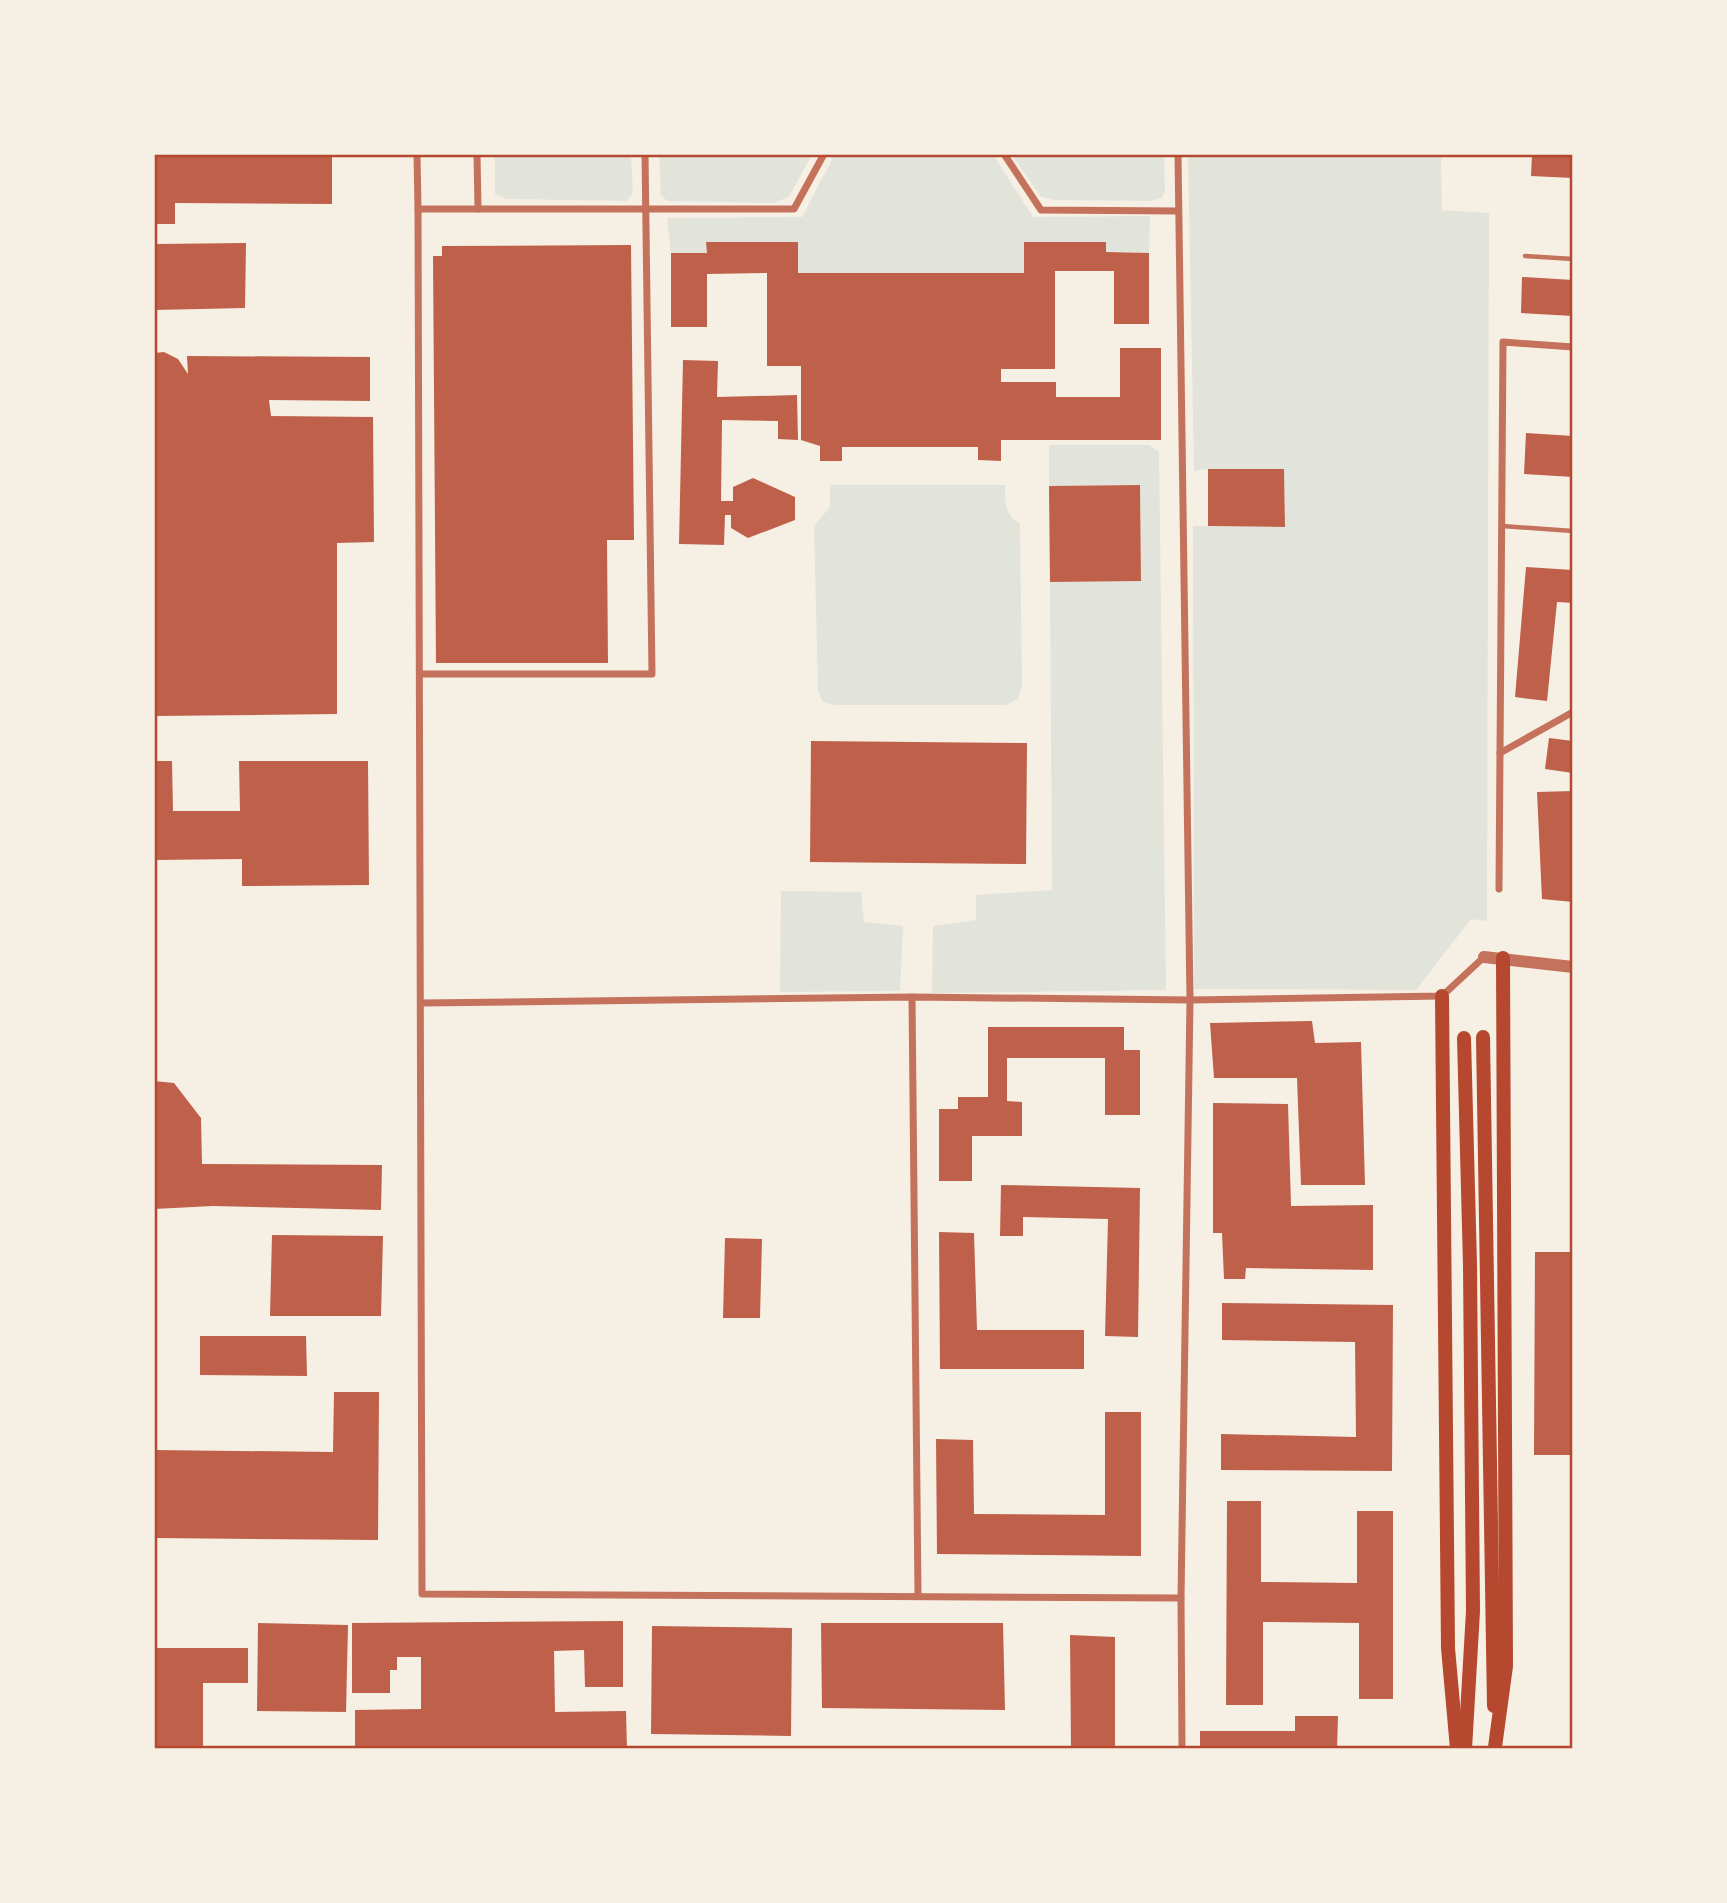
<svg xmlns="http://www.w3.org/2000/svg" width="1727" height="1903" font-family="Commissioner,sans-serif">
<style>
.green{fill:#e2e4dc}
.building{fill:#bf614a}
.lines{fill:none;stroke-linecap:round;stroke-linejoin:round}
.service{stroke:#c5725c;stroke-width:4.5}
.minor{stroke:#c5725c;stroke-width:7}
.tertiary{stroke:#c5725c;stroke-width:12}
.secondary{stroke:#b5482f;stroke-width:14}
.neatline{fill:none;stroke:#b5482f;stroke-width:2.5}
</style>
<rect width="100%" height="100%" fill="#f6efe4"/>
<g class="green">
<polygon points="495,154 631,154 633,193 627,201 506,199 495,194"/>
<polygon points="659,154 812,154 789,197 772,203 667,201 661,195"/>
<polygon points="835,154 993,154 1033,217 1150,216 1149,253 1106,252 1106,242 1024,242 1024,273 798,273 797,242 707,242 707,253 671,253 667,218 802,217"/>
<polygon points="1011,154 1164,154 1165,190 1162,198 1151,201 1055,200 1041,197"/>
<polygon points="1188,154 1441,154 1442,210 1489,213 1487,921 1471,919 1416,990 1194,989 1193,526 1285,527 1284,470 1208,469 1194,471"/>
<polygon points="1049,445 1149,445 1159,452 1166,990 932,993 933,926 976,920 976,895 1052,890 1050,582 1141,580 1140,485 1049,486"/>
<path d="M830 485H1005C1005 503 1004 513 1020 524L1022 686 1018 699 1006 705H834L823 702 818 691 814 526 830 507Z"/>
<polygon points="781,891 861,892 864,922 903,926 900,991 780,992"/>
</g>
<g class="building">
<polygon points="154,154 332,154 332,204 175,203 175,224 154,224"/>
<polygon points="1532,154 1573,154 1573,178 1531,176"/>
<polygon points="706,242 798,242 798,273 1024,273 1024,242 1106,242 1106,252 1149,253 1149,324 1114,324 1114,271 1055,271 1055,369 1001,369 1001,382 1056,382 1056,397 1120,397 1120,348 1161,348 1161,440 1001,440 1001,461 978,460 978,447 842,447 842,461 820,461 820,446 801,440 801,366 767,366 767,273 707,274 707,327 671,327 671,253 707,253"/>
<polygon points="246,243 245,308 154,310 154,244"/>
<polygon points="631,245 634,540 607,540 608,663 436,663 433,256 442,256 442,246"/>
<polygon points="1522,277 1573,280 1573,316 1521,313"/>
<polygon points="164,352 178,359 188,374 187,356 370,357 370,401 269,400 271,416 373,417 374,542 337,543 337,714 154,716 154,353"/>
<polygon points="683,360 718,361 717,397 797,395 798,440 778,439 778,421 722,420 721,501 733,501 733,487 753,478 795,497 795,520 748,538 731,528 731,515 725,515 724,545 679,544"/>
<polygon points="1526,433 1573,436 1573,477 1524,474"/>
<polygon points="1208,469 1284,469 1285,527 1208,526"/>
<polygon points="1140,485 1141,581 1050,582 1049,486"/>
<polygon points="1526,567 1573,570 1573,603 1557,602 1547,701 1515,697"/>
<polygon points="1549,738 1573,741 1573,773 1545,769"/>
<polygon points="811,741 1027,743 1026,864 810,862"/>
<polygon points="154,761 172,761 173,811 240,811 239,761 368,761 369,885 242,886 242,859 154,860"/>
<polygon points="1573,791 1573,902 1542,899 1537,792"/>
<polygon points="1312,1021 1315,1043 1361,1042 1365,1185 1301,1185 1297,1078 1214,1078 1210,1023"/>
<polygon points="988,1027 1124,1027 1124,1050 1140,1050 1140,1115 1105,1115 1105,1058 1007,1058 1007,1101 1022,1102 1022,1136 972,1136 972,1181 939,1181 939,1109 958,1109 958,1097 988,1097"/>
<polygon points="154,1081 174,1083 201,1118 202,1164 382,1165 381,1210 213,1206 154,1209"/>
<polygon points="1213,1103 1288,1104 1291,1206 1373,1205 1373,1270 1246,1268 1245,1279 1224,1279 1222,1233 1213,1233"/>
<polygon points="1001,1185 1140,1188 1138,1337 1105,1336 1108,1219 1023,1217 1023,1236 1000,1236"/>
<polygon points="939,1232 974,1233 977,1330 1084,1330 1084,1369 940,1369"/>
<polygon points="272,1235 383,1236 381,1316 270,1316"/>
<polygon points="725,1238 762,1239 760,1318 723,1318"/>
<polygon points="1535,1252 1573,1252 1573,1455 1534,1455"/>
<polygon points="1222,1303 1393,1305 1392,1471 1221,1470 1221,1434 1356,1437 1355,1342 1222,1340"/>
<polygon points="200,1336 306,1336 307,1376 200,1375"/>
<polygon points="334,1392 379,1392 378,1540 154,1538 154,1450 333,1452"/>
<polygon points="1105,1412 1141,1412 1141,1556 937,1554 936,1439 973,1440 974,1514 1105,1515"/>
<polygon points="1227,1501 1261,1501 1261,1582 1357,1583 1357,1511 1393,1511 1393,1699 1359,1699 1359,1623 1263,1622 1263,1705 1226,1705"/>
<polygon points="623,1621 623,1687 585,1687 584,1650 554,1651 555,1712 626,1711 627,1749 355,1749 355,1710 421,1709 421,1657 397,1657 397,1670 390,1670 390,1693 352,1693 352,1623"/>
<polygon points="258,1623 348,1625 346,1712 257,1711"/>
<polygon points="821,1623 1003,1623 1005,1710 822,1708"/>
<polygon points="652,1626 792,1628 791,1736 651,1734"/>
<polygon points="1070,1635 1115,1637 1115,1749 1071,1749"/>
<polygon points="154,1648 248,1648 248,1683 203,1683 203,1749 157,1749 157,1679 154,1679"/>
<polygon points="1295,1716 1338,1716 1337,1749 1200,1749 1200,1731 1295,1731"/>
</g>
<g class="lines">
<g class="service">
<polyline points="1525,256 1573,259"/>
<polyline points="1502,526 1573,531"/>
</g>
<g class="minor">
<polyline points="417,154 418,209"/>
<polyline points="477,154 478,209"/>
<polyline points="824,154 794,209 418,209 422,1594 1181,1598"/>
<polyline points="1004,154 1041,210 1178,211"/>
<polyline points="1178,154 1190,1000 1181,1598 1182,1749"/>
<polyline points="420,674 652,674 645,154"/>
<polyline points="1500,753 1573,712"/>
<polyline points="1499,889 1503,342 1573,347"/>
<polyline points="912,997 918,1596"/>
<polyline points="421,1003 912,997 1190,1000 1442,996 1484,957"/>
</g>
<polyline class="tertiary" points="1484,957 1573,967"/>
<g class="secondary">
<polyline points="1442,996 1448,1648 1457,1749"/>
<polyline points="1483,1037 1494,1706"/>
<polyline points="1464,1038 1470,1265 1473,1611 1465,1749"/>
<polyline points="1495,1747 1506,1666 1503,958"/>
</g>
</g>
<rect width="1727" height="1903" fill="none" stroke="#f6efe4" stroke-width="312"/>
<rect x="156" y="156" width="1415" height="1591" class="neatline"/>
</svg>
